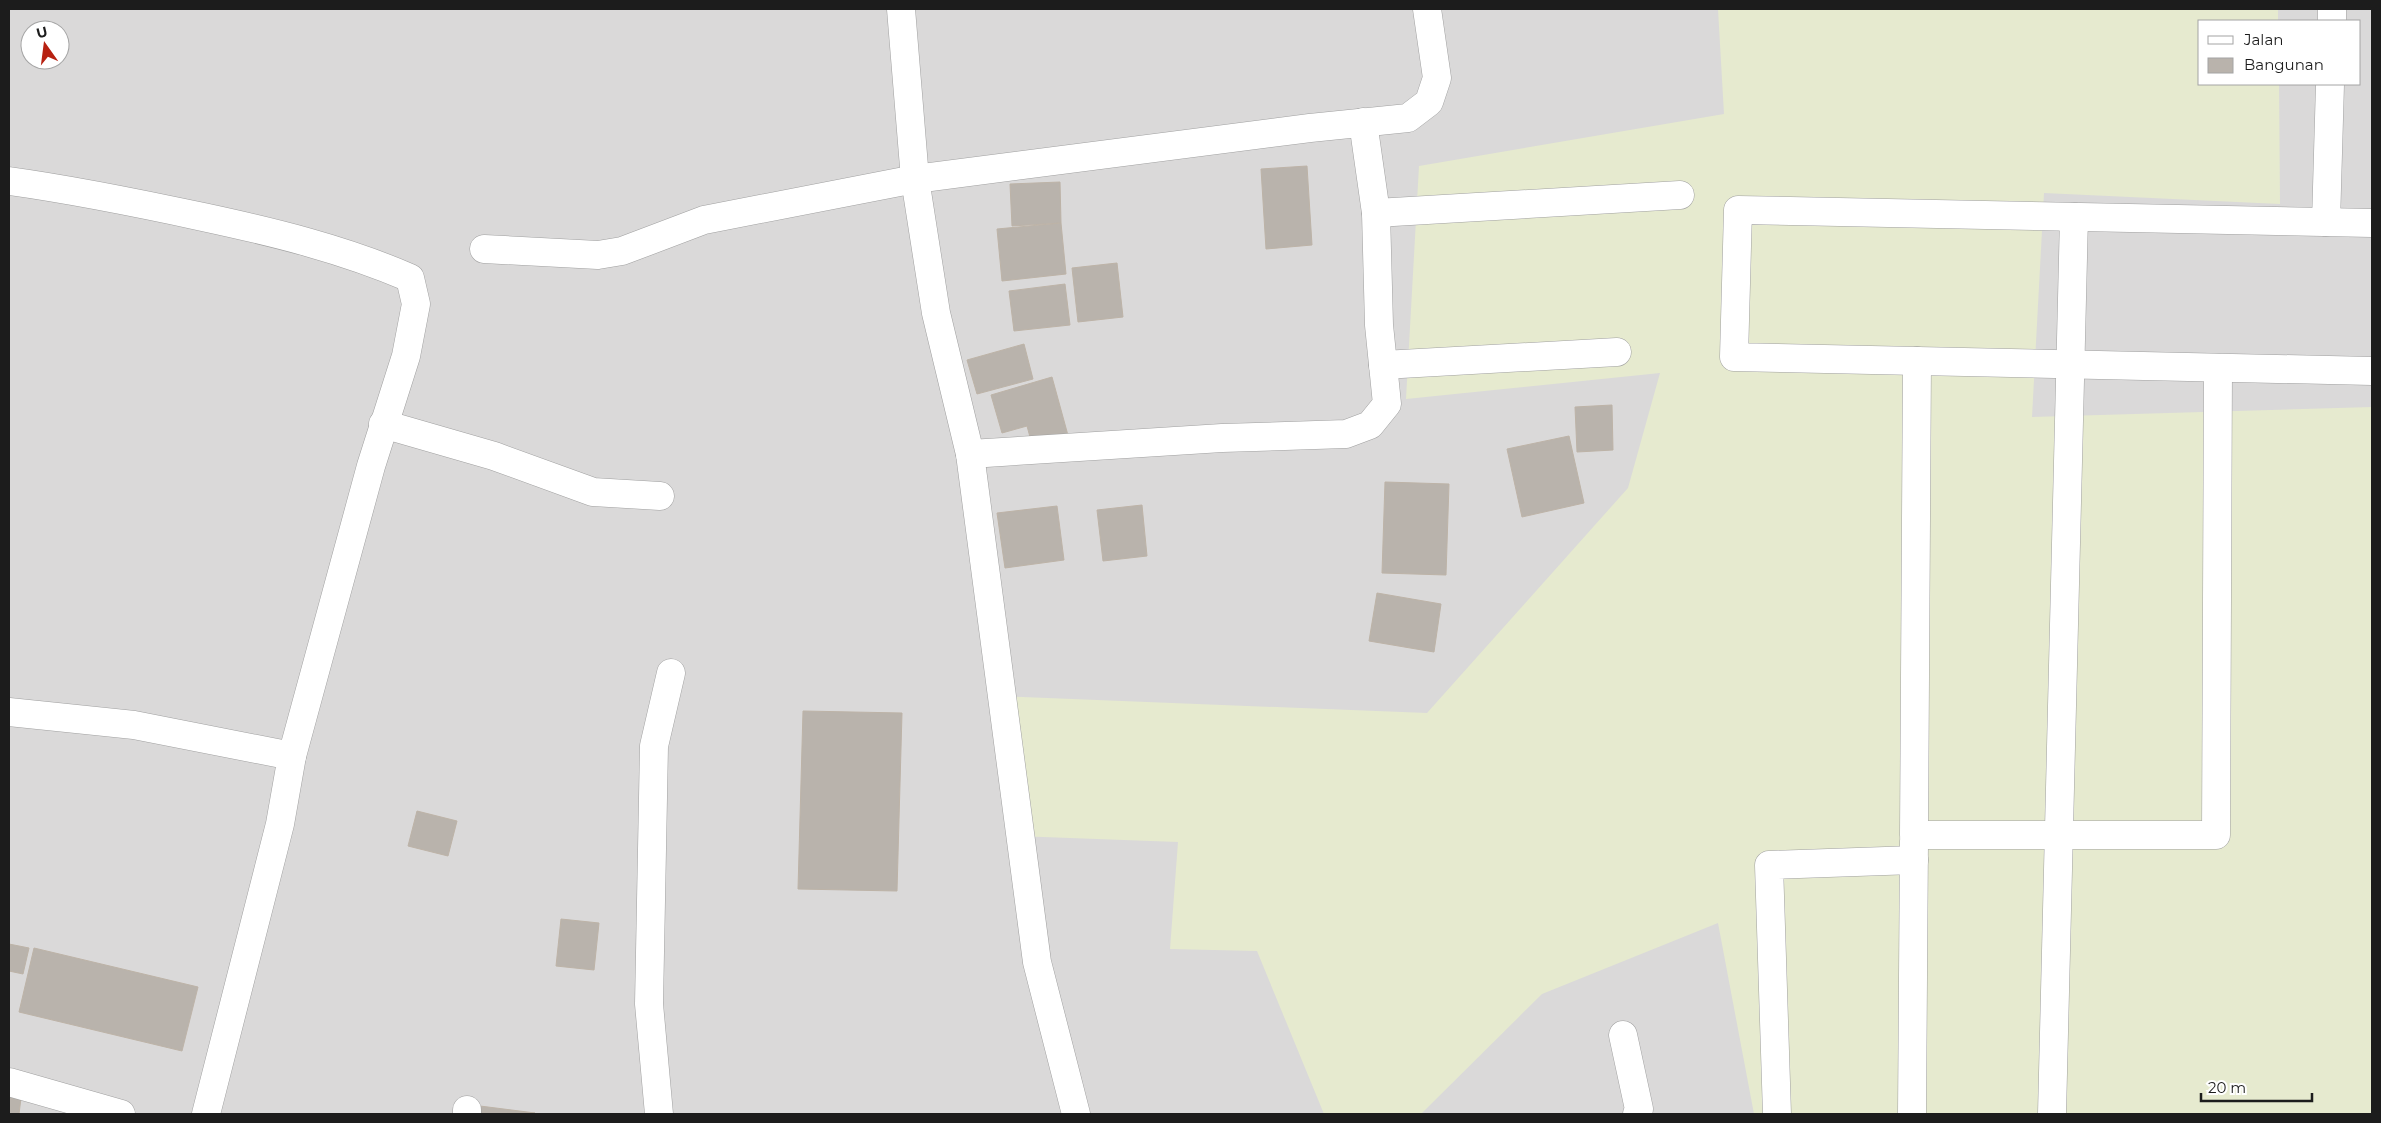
<svg xmlns="http://www.w3.org/2000/svg" width="2381" height="1123" font-family="Montserrat,sans-serif">
<style>
.residential{fill:#dad9d9;fill-rule:evenodd}
.farmland{fill:#e6eacf}
.building{fill:#b9b3ac;stroke:#bdb3a7}
.lines{fill:none;stroke-linecap:round;stroke-linejoin:round}
.minor-casing{stroke:#a0a0a0;stroke-width:29}
.minor{stroke:#fff;stroke-width:28}
</style>
<rect width="100%" height="100%" fill="#edeae3"/>
<path class="residential" d="M9 9H2372V1114H9ZM2200 21H2360V84H2200ZM30 30H60V60H30Z"/>
<polygon class="farmland" points="1718,9 2278,9 2278,21 2200,21 2200,84 2279,84 2280,204 2044,193 2032,417 2372,407 2372,1114 1754,1114 1718,923 1542,994 1421,1114 1324,1114 1257,951 1170,949 1178,842 1014,836 995,696 1427,713 1628,488 1660,373 1406,399 1419,166 1724,114"/>
<g class="building">
<polygon points="1307,166 1312,245 1266,249 1261,169"/>
<polygon points="1060,182 1061,223 1012,226 1010,184"/>
<polygon points="1061,223 1066,274 1002,281 997,229"/>
<polygon points="1117,263 1123,317 1078,322 1072,268"/>
<polygon points="1065,284 1070,325 1014,331 1009,291"/>
<polygon points="1024,344 1033,379 977,394 967,360"/>
<polygon points="1052,377 1069,439 1033,448 1027,426 1002,433 991,395"/>
<polygon points="1612,405 1613,450 1577,452 1575,407"/>
<polygon points="1569,436 1584,503 1522,517 1507,449"/>
<polygon points="1385,482 1449,484 1446,575 1382,573"/>
<polygon points="1142,505 1147,556 1103,561 1097,510"/>
<polygon points="1057,506 1064,560 1005,568 997,513"/>
<polygon points="1377,593 1441,604 1434,652 1369,641"/>
<polygon points="803,711 902,713 897,891 798,889"/>
<polygon points="417,811 457,821 448,856 408,846"/>
<polygon points="561,919 599,923 594,970 556,966"/>
<polygon points="9,944 29,948 23,974 9,971"/>
<polygon points="34,948 198,987 182,1051 19,1012"/>
<polygon points="9,1089 22,1090 19,1114 9,1114"/>
<polygon points="480,1106 535,1113 479,1114"/>
</g>
<g class="lines">
<defs>
<g id="minor">
<polyline points="901,9 915,179 936,313 970,454 1037,962 1076,1114"/>
<polyline points="2332,21 2332,9"/>
<path d="M9 181C74 190 138 203 203 217 273 232 343 249 410 278L416 304 406 356 371 466 292 756"/>
<polyline points="1376,213 1680,195"/>
<polyline points="2326,222 2330,84"/>
<polyline points="2372,223 1738,210 1734,357 2372,371"/>
<polyline points="484,249 598,255 622,251 704,220 915,179 1310,128 1408,118 1429,102 1437,78 1427,9"/>
<polyline points="1917,361 1914,835 2216,835 2218,368"/>
<polyline points="1383,365 1617,352"/>
<polyline points="383,424 494,456 593,492 660,496"/>
<polyline points="970,454 1222,438 1346,434 1370,425 1387,404 1379,325 1376,213 1363,122"/>
<polyline points="9,712 134,725 292,756 280,824 206,1114"/>
<polyline points="1623,1035 1639,1109 1637,1114"/>
<polyline points="9,1082 121,1114"/>
<polyline points="467,1114 467,1110"/>
<polyline points="659,1114 649,1004 654,746 671,673"/>
<polyline points="1777,1114 1769,865 1914,860"/>
<polyline points="1912,1114 1914,841"/>
<polyline points="2052,1114 2074,217"/>
</g>
</defs>
<use href="#minor" class="minor-casing"/>
<use href="#minor" class="minor"/>
</g>
<rect width="2381" height="1123" fill="none" stroke="#1c1c1c" stroke-width="20"/>
<rect x="2198" y="20" width="162" height="65" fill="#ffffff" stroke="#a4a4a4"/>
<rect x="2208" y="36" width="25" height="8" fill="#ffffff" stroke="#a4a4a4"/>
<text x="2244" y="45" font-size="15" fill="#1c1c1c">Jalan</text>
<rect x="2208" y="58" width="25" height="15" fill="#b9b3ac" stroke="#a4a4a4"/>
<text x="2244" y="70" font-size="15" fill="#1c1c1c">Bangunan</text>
<g transform="translate(45 45) rotate(346)"><circle r="24" fill="#ffffff" stroke="#a4a4a4"/>
<path d="M0-4L9 19L0 12L-9 19Z" fill="#b72111"/>
<text y="-8" font-size="14" font-weight="bold" text-anchor="middle" fill="#1c1c1c">U</text>
</g>
<path d="M2201 1093v8h111v-8" fill="none" stroke="#1c1c1c" stroke-width="2.5"/>
<text x="2208" y="1093" font-size="15" fill="#1c1c1c" stroke="#ffffff" stroke-width="4" paint-order="stroke">20 m</text>
</svg>
